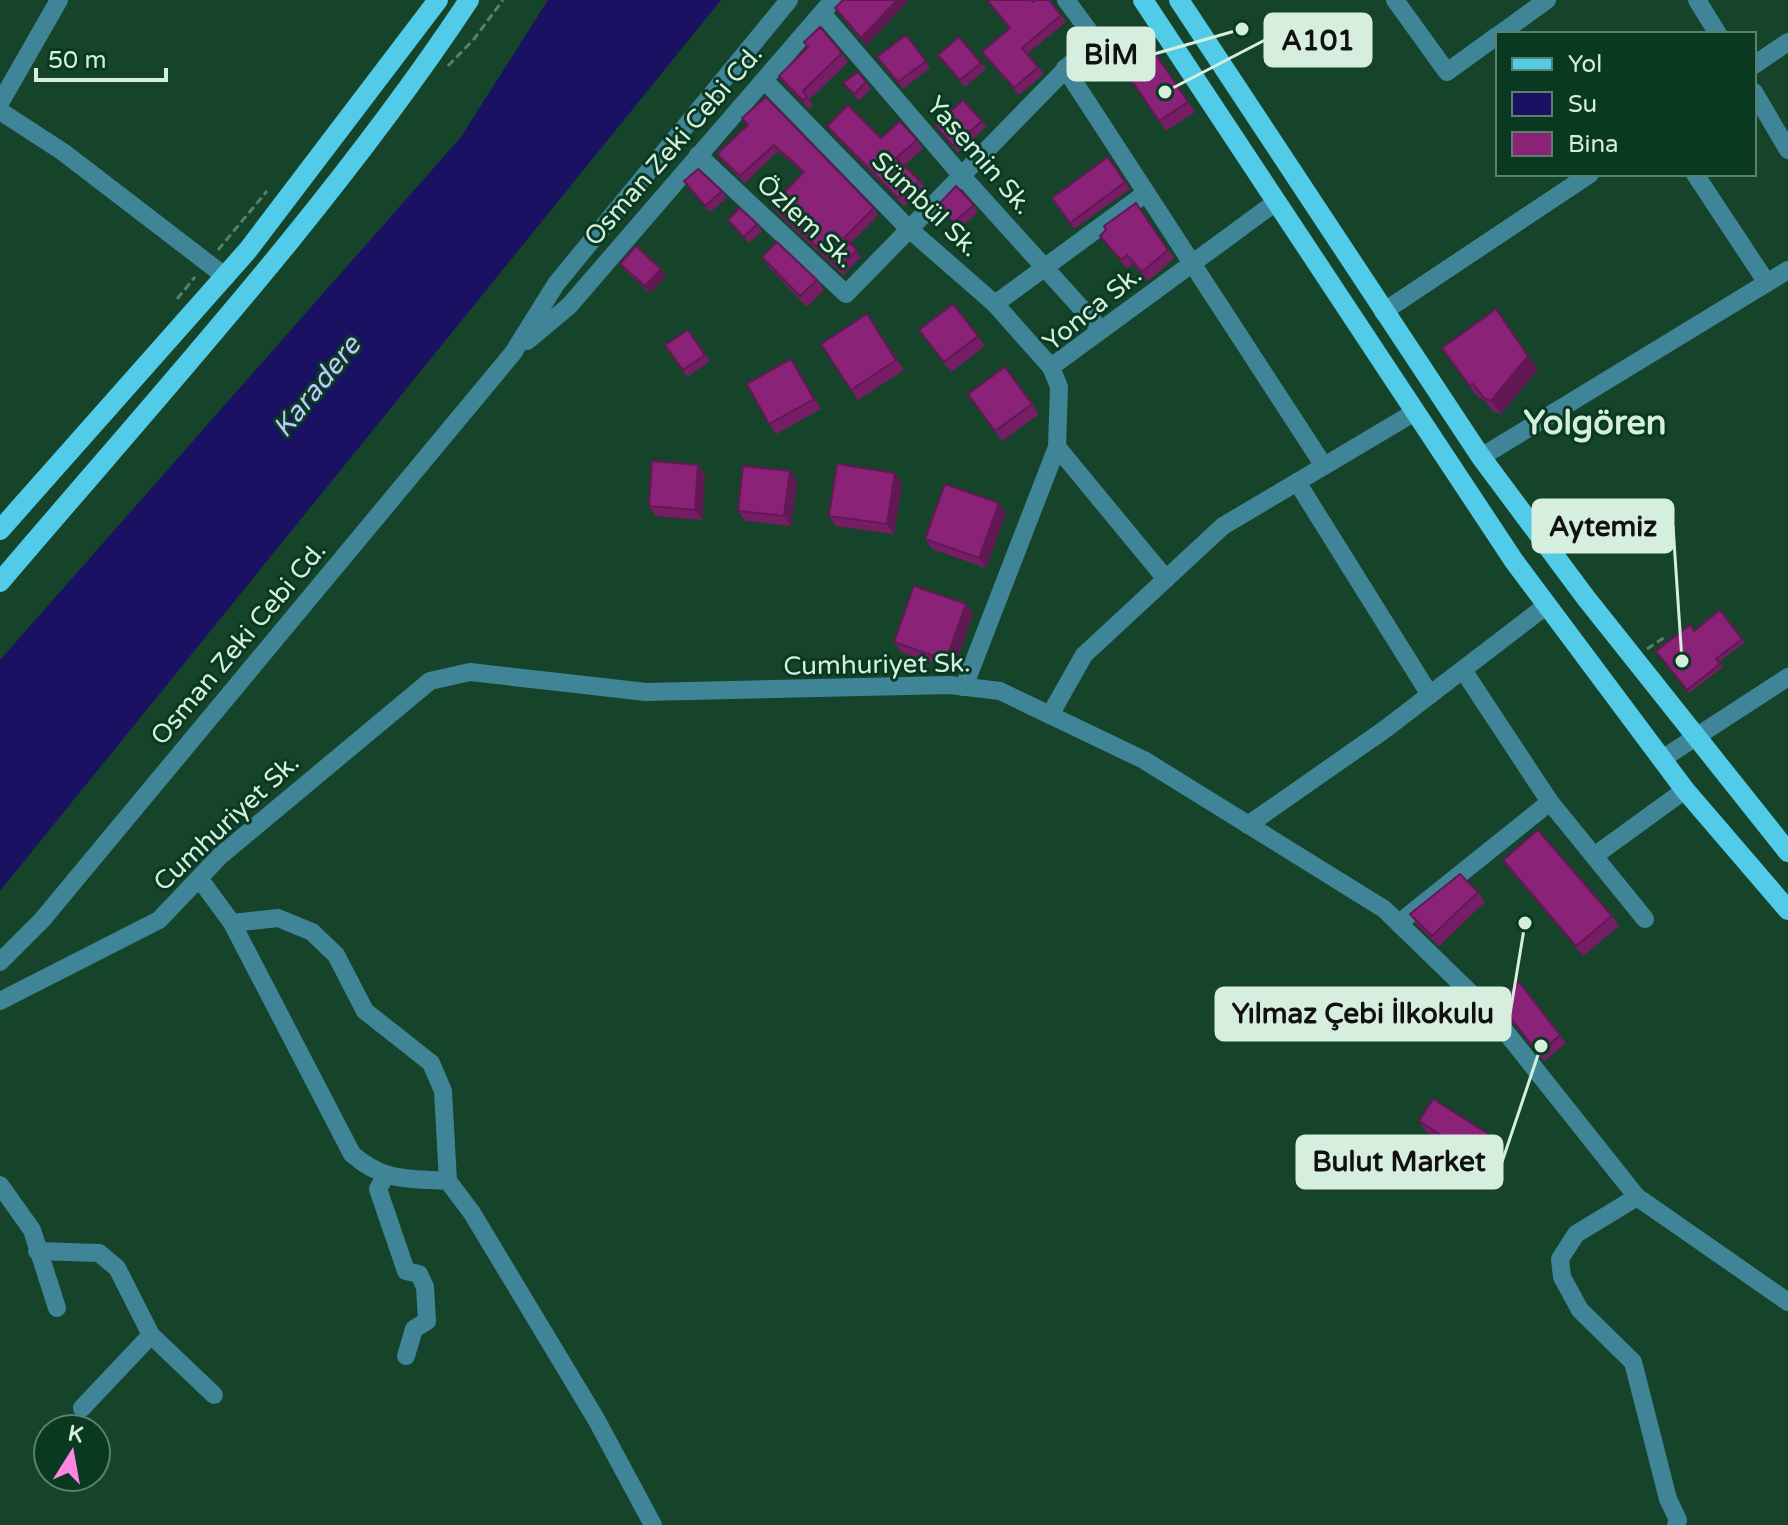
<svg xmlns="http://www.w3.org/2000/svg" width="1788" height="1525" font-family="'Varela Round',sans-serif">
<style>
.water{fill:#1a1163}
.lines{fill:none;stroke-linecap:round;stroke-linejoin:round}
.path{stroke:#587f69;stroke-width:3;stroke-dasharray:8 4;stroke-linecap:butt}
.minor{stroke:#3f8597;stroke-width:18}
.major{stroke:#52cbe8;stroke-width:20}
.wall{fill:#771d66}
.shaded-wall{fill:#611853}
.building{fill:#8a2277;stroke:#611853;stroke-width:2}
.labels{text-anchor:middle;stroke-width:6;stroke-linejoin:round;paint-order:stroke}
.street-label{font-size:26px;fill:#d6eede;stroke:#093921}
.water-label{font-size:28px;font-style:italic;fill:#bdc6fe;stroke:#093921}
.district-label{font-size:34px;font-weight:bold;fill:#d6eede;stroke:#093921}
.leader{fill:none;stroke:#d6eede;stroke-width:3}
.callout-dot{fill:#d6eede;stroke:#093921;stroke-width:3}
.callout{fill:#d6eede;stroke:#d6eede;stroke-width:3}
.callout-label{font-size:28px;text-anchor:middle;font-weight:bold;fill:#111}
</style>
<rect width="100%" height="100%" fill="#16442b"/>
<polygon class="water" points="548,0 721,0 0,891 0,660 461,137"/>
<g class="lines">
<g class="path">
<polyline points="448,66 474,39 503,0"/>
<polyline points="218,250 267,191"/>
<polyline points="177,299 195,277"/>
<polyline points="1647,649 1665,637"/>
</g>
<g class="minor">
<polyline points="1395,0 1447,72 1498,35"/>
<polyline points="1697,0 1718,34"/>
<polyline points="822,13 961,175 1101,330"/>
<polyline points="1500,34 1547,0"/>
<polyline points="1754,65 1788,42"/>
<polyline points="1065,68 1324,466"/>
<polyline points="764,80 908,228 995,304 1051,367 1059,387 1057,447 964,687"/>
<polyline points="1754,92 1788,150"/>
<polyline points="0,103 59,0"/>
<polyline points="0,111 63,152 226,277"/>
<polyline points="698,155 846,294 1095,39 1066,0"/>
<polyline points="1695,174 1767,283"/>
<polyline points="995,304 1146,193"/>
<polyline points="1383,312 1590,174"/>
<polyline points="527,341 569,306 833,0"/>
<polyline points="1051,367 1276,202"/>
<polyline points="1057,447 1166,579"/>
<polyline points="1481,457 1788,270"/>
<polyline points="1297,482 1430,695"/>
<polyline points="1050,715 1084,655 1223,526 1415,412"/>
<polyline points="1662,759 1788,677"/>
<polyline points="1550,802 1645,919"/>
<polyline points="1248,825 1384,730 1547,605"/>
<polyline points="1594,856 1685,790"/>
<path d="M199 878 232 923 352 1154C384 1182 407 1178 448 1181L472 1213 596 1419 653 1525"/>
<polyline points="232,923 278,918 312,932 336,955 365,1011 431,1063 443,1091 448,1181"/>
<polyline points="1399,923 1550,802 1463,670"/>
<polyline points="0,962 42,920 513,353 556,284 789,0"/>
<polyline points="0,1001 159,920 220,856 430,681 470,672 646,692 950,685 1000,691 1144,760 1384,909 1489,1011 1637,1197 1788,1302"/>
<polyline points="385,1177 378,1189 406,1271 419,1274 425,1287 427,1321 414,1329 406,1356"/>
<polyline points="0,1185 32,1230 57,1308"/>
<polyline points="1637,1197 1576,1234 1560,1259 1562,1277 1580,1310 1633,1362 1668,1499 1678,1520 1676,1525"/>
<polyline points="37,1251 99,1253 117,1268 151,1335 82,1408"/>
<polyline points="151,1335 214,1395"/>
</g>
<g class="major">
<polyline points="1143,0 1514,561 1685,790 1788,910"/>
<polyline points="1179,0 1481,457 1586,598 1788,852"/>
<polyline points="0,530 248,250 438,0"/>
<path d="M0 582C159 395 334 204 469 0"/>
</g>
</g>
<g class="wall">
<polygon points="987,0 1031,0 1033,2 1061,15 1066,22 1027,54 1044,74 1019,95 982,52 1010,28"/>
<polygon points="906,35 930,68 903,89 877,57"/>
<polygon points="804,42 842,53 848,62 809,100 813,106 809,109 785,85 779,76 807,47"/>
<polygon points="1155,53 1195,112 1166,131 1126,72"/>
<polygon points="938,55 981,63 986,69 965,87"/>
<polygon points="866,82 871,89 859,101 843,83"/>
<polygon points="742,118 874,208 878,215 850,244 861,257 843,275 776,212 772,205 803,173 778,151 745,183 722,161 717,154 748,125"/>
<polygon points="982,121 986,127 958,153 935,125"/>
<polygon points="827,126 881,138 917,140 923,149 904,165 920,181 926,189 904,206 833,134"/>
<polygon points="1108,157 1130,189 1074,229 1052,198"/>
<polygon points="684,181 722,191 727,198 710,212"/>
<polygon points="1136,203 1174,258 1148,281 1133,264 1127,269 1100,236"/>
<polygon points="938,205 974,205 978,212 958,230"/>
<polygon points="728,220 757,224 762,231 749,243"/>
<polygon points="762,257 817,280 824,290 807,307 769,267"/>
<polygon points="620,264 666,276 650,293 625,270"/>
<polygon points="953,304 985,346 951,372 919,330"/>
<polygon points="867,314 904,370 858,400 821,344"/>
<polygon points="688,330 710,361 687,377 665,345"/>
<polygon points="1442,348 1538,369 1501,414 1493,411 1482,398 1478,398"/>
<polygon points="1005,367 1039,414 1002,441 968,394"/>
<polygon points="798,369 821,409 776,434 769,424"/>
<polygon points="698,465 705,475 702,520 656,516 649,506"/>
<polygon points="797,482 791,526 745,521 738,511"/>
<polygon points="902,483 894,534 836,526 829,516"/>
<polygon points="1006,513 986,568 932,549 925,539"/>
<polygon points="966,604 973,614 953,670 901,652 894,642"/>
<polygon points="1720,610 1745,642 1719,662 1723,667 1689,693 1656,651 1694,631"/>
<polygon points="1503,860 1612,916 1619,926 1583,956 1510,870"/>
<polygon points="1478,892 1485,902 1439,946 1417,925 1410,914"/>
<polygon points="1498,1002 1560,1035 1566,1043 1544,1061"/>
<polygon points="1419,1121 1487,1133 1494,1143 1480,1166 1426,1132"/>
</g>
<g class="shaded-wall">
<polygon points="897,0 909,0 866,46 861,38"/>
<polygon points="661,269 666,276 650,293 645,286"/>
<polygon points="1528,356 1538,369 1501,414 1491,401"/>
<polygon points="791,359 798,369 821,409 814,399"/>
<polygon points="698,465 705,475 702,520 695,510"/>
<polygon points="790,471 797,482 791,526 784,516"/>
<polygon points="895,473 902,483 894,534 887,524"/>
<polygon points="999,503 1006,513 986,568 979,558"/>
<polygon points="966,604 973,614 953,670 946,660"/>
<polygon points="1487,1133 1494,1143 1480,1166 1473,1156"/>
</g>
<g class="building">
<polygon points="843,0 897,0 861,38 835,8"/>
<polygon points="987,0 1031,0 1033,2 1036,0 1049,0 1061,15 1022,48 1038,67 1014,88 982,52 1010,28"/>
<polygon points="820,27 842,53 803,91 807,97 803,101 779,76 808,47 804,42"/>
<polygon points="906,35 926,61 898,82 877,57"/>
<polygon points="959,37 981,63 960,80 938,55"/>
<polygon points="1155,53 1188,102 1159,121 1126,72"/>
<polygon points="858,72 866,82 854,94 843,83"/>
<polygon points="766,97 874,208 844,238 857,250 839,268 772,205 804,172 774,145 740,176 717,154 748,125 742,118"/>
<polygon points="963,100 982,121 953,146 935,125"/>
<polygon points="848,105 881,138 900,121 917,140 896,158 920,181 898,198 827,126"/>
<polygon points="1108,157 1125,182 1070,223 1052,198"/>
<polygon points="698,169 722,191 705,206 684,181"/>
<polygon points="956,186 974,205 953,223 938,205"/>
<polygon points="1136,203 1168,250 1142,272 1127,255 1121,260 1100,236 1106,230 1104,226"/>
<polygon points="740,208 757,224 744,237 728,220"/>
<polygon points="777,242 817,280 800,296 762,257"/>
<polygon points="636,246 661,269 645,286 620,264"/>
<polygon points="953,304 978,336 944,362 919,330"/>
<polygon points="1496,309 1528,356 1491,401 1484,398 1473,384 1469,385 1442,348"/>
<polygon points="867,314 896,360 851,390 821,344"/>
<polygon points="688,330 705,355 683,370 665,345"/>
<polygon points="791,359 814,399 769,424 747,384"/>
<polygon points="1005,367 1032,404 995,431 968,394"/>
<polygon points="652,461 698,465 695,510 649,506"/>
<polygon points="837,464 895,473 887,524 829,516"/>
<polygon points="743,466 790,471 784,516 738,511"/>
<polygon points="945,484 999,503 979,558 925,539"/>
<polygon points="914,586 966,604 946,660 894,642"/>
<polygon points="1720,610 1742,639 1716,659 1720,664 1687,690 1656,651 1690,625 1694,631"/>
<polygon points="1538,830 1612,916 1576,946 1503,860"/>
<polygon points="1460,874 1478,892 1432,936 1410,914"/>
<polygon points="1519,982 1560,1035 1538,1053 1498,1002"/>
<polygon points="1433,1099 1487,1133 1473,1156 1419,1121"/>
</g>
<g class="labels">
<g class="street-label">
<text transform="translate(673 145) rotate(-49)" y="9">Osman Zeki Cebi Cd.</text>
<text transform="translate(980 155) rotate(49)" y="9">Yasemin Sk.</text>
<text transform="translate(926 204) rotate(44)" y="9">Sümbül Sk.</text>
<text transform="translate(806 221) rotate(43)" y="9">Özlem Sk.</text>
<text transform="translate(1092 308) rotate(-39)" y="9">Yonca Sk.</text>
<text transform="translate(238 643) rotate(-50)" y="9">Osman Zeki Cebi Cd.</text>
<text transform="translate(877 664) rotate(-1)" y="9">Cumhuriyet Sk.</text>
<text transform="translate(226 822) rotate(-43)" y="9">Cumhuriyet Sk.</text>
</g>
<g class="water-label">
<text transform="translate(316 386) rotate(-51)" y="10">Karadere</text>
</g>
<g class="district-label">
<text x="1595" y="434">Yolgören</text>
</g>
</g>
<path class="leader" d="M1165 92L1265 40M1242 29L1154 54M1682 661L1673 526M1525 923L1510 1014M1541 1046L1502 1162"/>
<g class="callout-dot">
<circle cx="1165" cy="92" r="8"/>
<circle cx="1242" cy="29" r="8"/>
<circle cx="1682" cy="661" r="8"/>
<circle cx="1525" cy="923" r="8"/>
<circle cx="1541" cy="1046" r="8"/>
</g>
<g class="callout">
<rect x="1265" y="14" width="106" height="52" rx="8"/>
<rect x="1068" y="28" width="86" height="52" rx="8"/>
<rect x="1533" y="500" width="140" height="52" rx="8"/>
<rect x="1216" y="988" width="294" height="52" rx="8"/>
<rect x="1297" y="1136" width="205" height="52" rx="8"/>
</g>
<g class="callout-label">
<text x="1318" y="50">A101</text>
<text x="1111" y="64">BİM</text>
<text x="1603" y="536">Aytemiz</text>
<text x="1363" y="1023">Yılmaz Çebi İlkokulu</text>
<text x="1399" y="1171">Bulut Market</text>
</g>
<rect x="1496" y="32" width="260" height="144" fill="#093921" stroke="#5b816d" stroke-width="2"/>
<rect x="1512" y="58" width="40" height="12" fill="#52cbe8" stroke="#5b816d" stroke-width="2"/>
<text x="1568" y="72" font-size="24" fill="#d6eede">Yol</text>
<rect x="1512" y="92" width="40" height="24" fill="#1a1163" stroke="#5b816d" stroke-width="2"/>
<text x="1568" y="112" font-size="24" fill="#d6eede">Su</text>
<rect x="1512" y="132" width="40" height="24" fill="#8a2277" stroke="#5b816d" stroke-width="2"/>
<text x="1568" y="152" font-size="24" fill="#d6eede">Bina</text>
<g transform="translate(72 1453) rotate(11)"><circle r="38" fill="#093921" stroke="#5b816d" stroke-width="2"/>
<path d="M0-6L14 30L0 20L-14 30Z" fill="#fd86e1"/>
<text y="-12" font-size="22" font-weight="bold" text-anchor="middle" fill="#d6eede">K</text>
</g>
<path d="M36 68v12h130v-12" fill="none" stroke="#d6eede" stroke-width="4"/>
<text x="48" y="68" font-size="24" fill="#d6eede" stroke="#093921" stroke-width="6" paint-order="stroke">50 m</text>
</svg>
